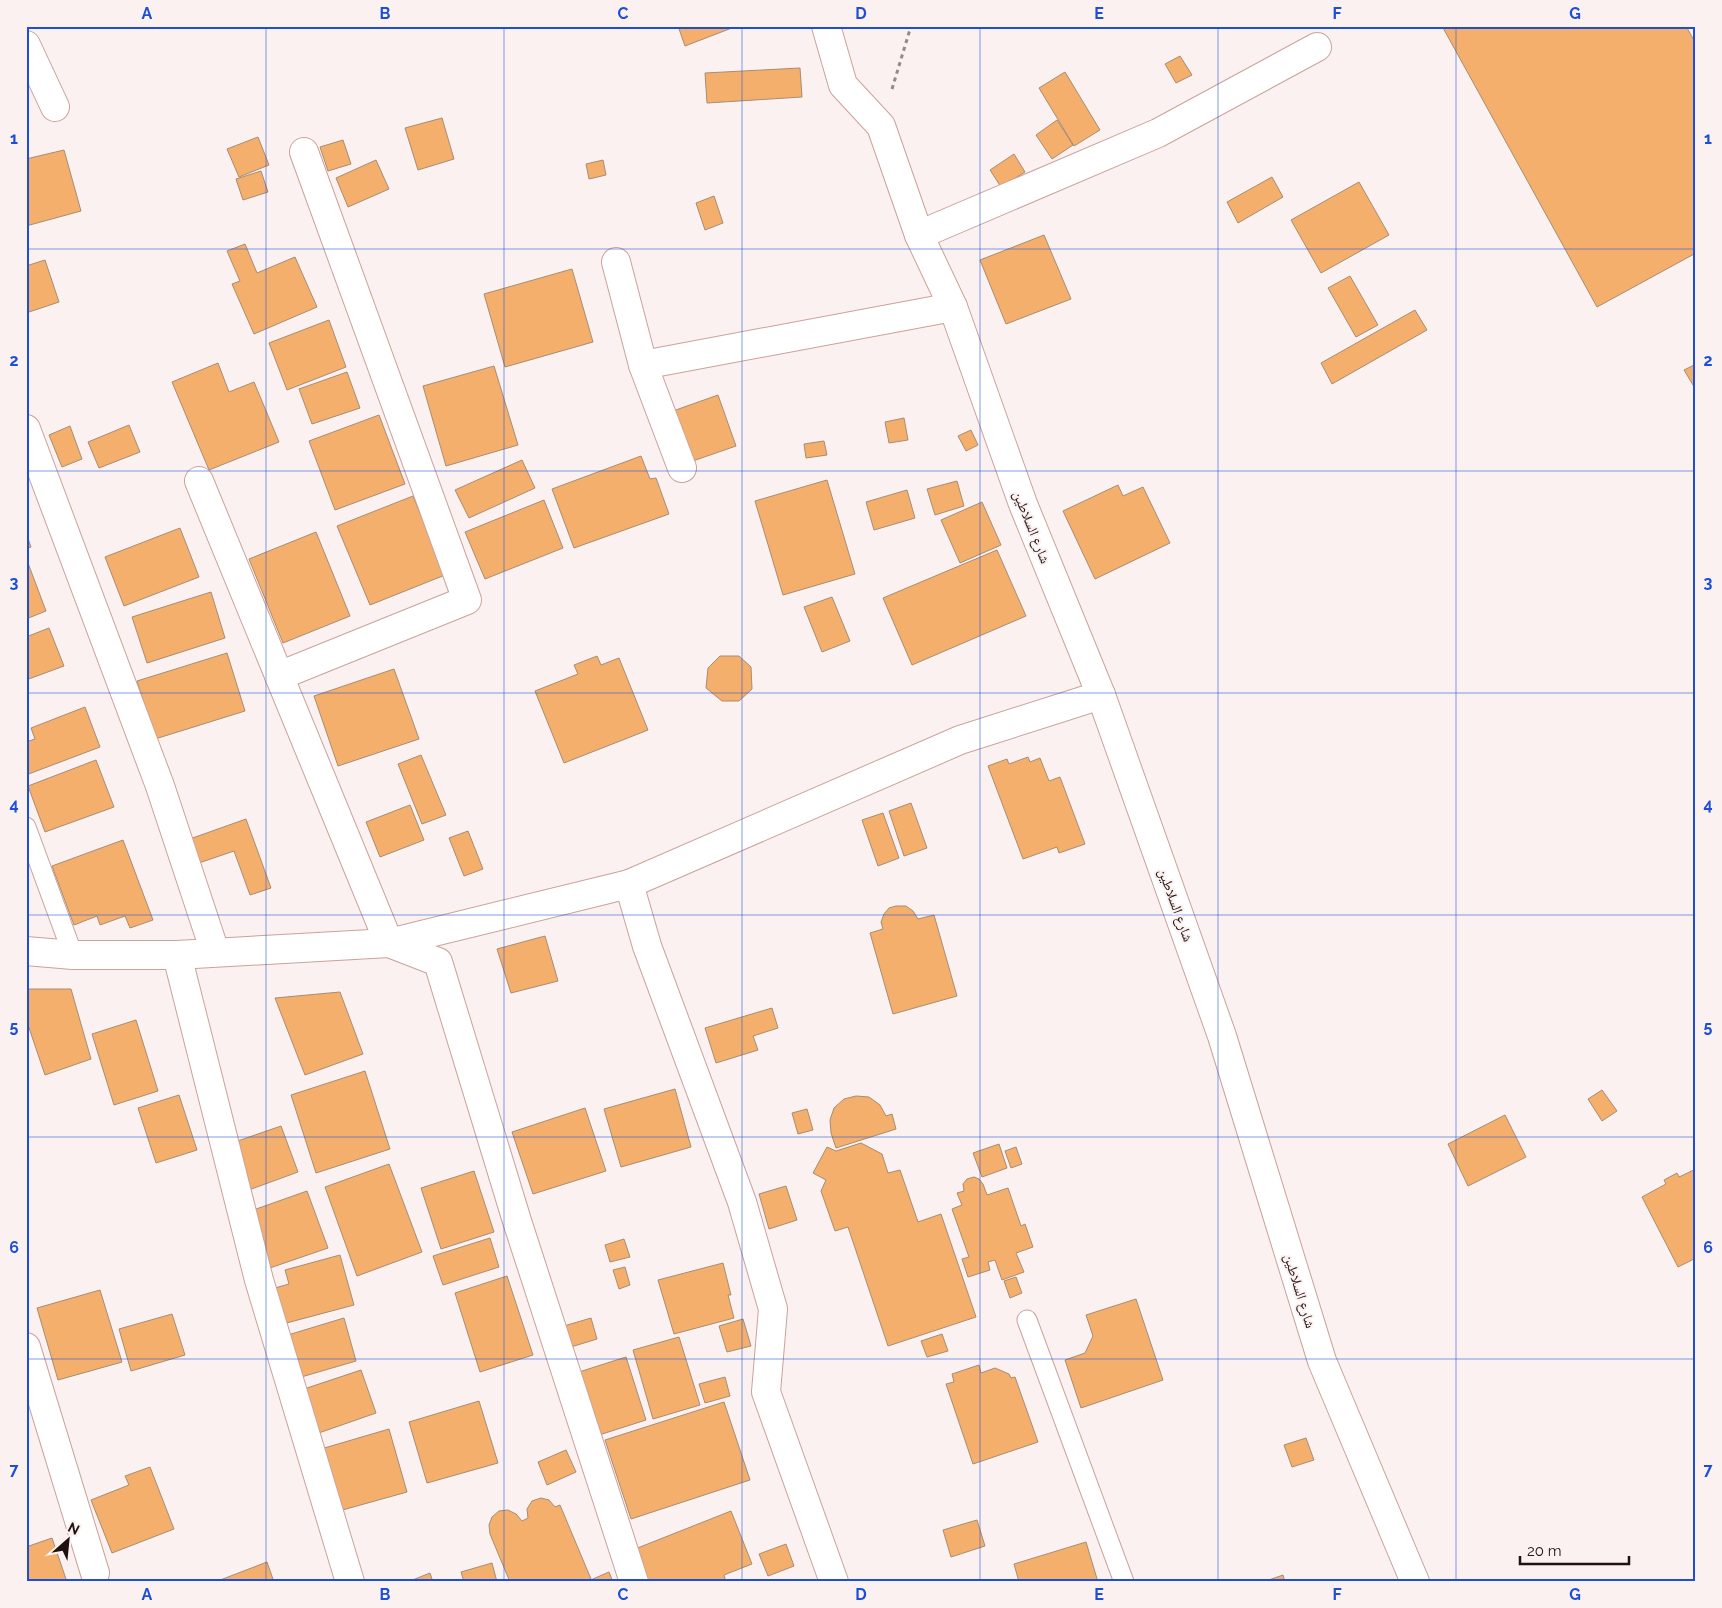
<svg xmlns="http://www.w3.org/2000/svg" width="1722" height="1608" font-family="Raleway,'Noto Naskh Arabic',sans-serif">
<style>
.building{fill:#f4af6d;stroke:#a88c72}
.lines{fill:none;stroke-linecap:round;stroke-linejoin:round}
.lane-casing{stroke:#cba29a;stroke-width:21}
.street-casing{stroke:#cba29a;stroke-width:30}
.path{stroke:#958a88;stroke-width:3;stroke-dasharray:4 4;stroke-linecap:butt}
.lane{stroke:#fff;stroke-width:19}
.street{stroke:#fff;stroke-width:28}
.grid{fill:none;stroke:#1d4ed8;stroke-width:1;stroke-opacity:0.55}
.labels{text-anchor:middle;stroke-width:4;stroke-linejoin:round;paint-order:stroke}
.street-label{font-size:14px;fill:#20120f;stroke:#faf1f0}
.neatline{fill:none;stroke:#1d4ed8;stroke-width:2}
.grid-label{font-size:16px;text-anchor:middle;font-weight:bold;fill:#1d4ed8}
</style>
<rect width="100%" height="100%" fill="#faf1f0"/>
<g class="building">
<polygon points="678,26 737,26 685,46"/>
<polygon points="1442,26 1686,26 1696,44 1696,253 1597,307"/>
<polygon points="1180,56 1192,75 1176,83 1165,64"/>
<polygon points="800,68 802,97 707,103 705,73"/>
<polygon points="1065,72 1100,130 1074,146 1039,88"/>
<polygon points="442,118 454,159 418,170 405,128"/>
<polygon points="1057,120 1073,145 1052,159 1036,135"/>
<polygon points="258,137 269,165 239,177 227,149"/>
<polygon points="343,140 351,164 328,171 320,147"/>
<polygon points="64,150 81,211 26,226 26,159"/>
<polygon points="1014,154 1025,172 1001,187 990,170"/>
<polygon points="376,160 389,189 348,207 336,178"/>
<polygon points="603,160 606,175 589,179 586,164"/>
<polygon points="261,171 268,192 243,200 236,179"/>
<polygon points="1272,177 1283,197 1238,223 1227,202"/>
<polygon points="1359,182 1389,235 1321,273 1291,220"/>
<polygon points="714,196 723,223 705,230 696,203"/>
<polygon points="1044,235 1071,299 1006,324 980,260"/>
<polygon points="245,244 257,273 295,257 317,307 254,334 232,284 240,281 227,251"/>
<polygon points="45,260 59,302 26,313 26,266"/>
<polygon points="572,269 593,342 505,367 484,294"/>
<polygon points="1350,276 1378,325 1356,337 1328,288"/>
<polygon points="1415,310 1427,330 1332,384 1321,363"/>
<polygon points="329,320 346,367 287,390 269,343"/>
<polygon points="218,363 229,392 254,382 279,442 209,470 172,382"/>
<polygon points="1696,364 1696,390 1684,370"/>
<polygon points="494,366 518,445 446,466 423,386"/>
<polygon points="347,372 360,408 312,424 299,389"/>
<polygon points="718,395 736,446 690,462 673,411"/>
<polygon points="379,415 405,484 335,510 309,441"/>
<polygon points="904,418 908,440 889,443 885,422"/>
<polygon points="129,425 140,452 99,468 88,442"/>
<polygon points="70,426 82,459 62,467 49,435"/>
<polygon points="971,430 978,445 966,451 958,436"/>
<polygon points="824,441 827,455 806,458 804,444"/>
<polygon points="641,456 650,479 656,478 669,514 574,548 552,489"/>
<polygon points="522,460 535,488 469,518 455,490"/>
<polygon points="827,480 855,574 783,595 755,501"/>
<polygon points="957,481 964,506 935,515 927,489"/>
<polygon points="1118,485 1123,496 1143,487 1170,543 1095,579 1063,511"/>
<polygon points="907,490 915,518 874,530 866,502"/>
<polygon points="413,496 445,575 370,605 337,526"/>
<polygon points="544,500 563,548 485,579 465,532"/>
<polygon points="982,502 1001,545 960,563 941,520"/>
<polygon points="180,528 199,577 124,606 105,557"/>
<polygon points="316,532 350,616 283,643 249,559"/>
<polygon points="26,533 31,547 26,549"/>
<polygon points="997,550 1026,616 912,665 883,598"/>
<polygon points="26,563 28,563 46,611 26,619"/>
<polygon points="211,592 225,638 147,663 132,617"/>
<polygon points="832,597 850,641 822,652 804,607"/>
<polygon points="49,628 64,666 26,680 26,637"/>
<polygon points="227,653 245,711 155,739 137,681"/>
<polygon points="597,656 601,665 619,658 648,730 564,763 535,691 578,674 574,665"/>
<polygon points="720,656 739,656 751,667 752,689 739,701 722,701 706,688 708,668"/>
<polygon points="394,669 419,739 338,766 314,696"/>
<polygon points="85,707 100,747 26,775 26,742 35,739 31,728"/>
<polygon points="421,755 446,815 422,824 398,764"/>
<polygon points="1028,757 1030,762 1040,758 1049,781 1060,777 1085,844 1059,853 1057,847 1023,859 988,766 1007,759 1009,764"/>
<polygon points="96,760 114,807 45,832 28,786"/>
<polygon points="911,803 927,848 904,856 889,811"/>
<polygon points="410,805 424,840 380,857 366,822"/>
<polygon points="883,813 899,858 878,866 862,820"/>
<polygon points="246,819 271,888 250,895 234,851 196,864 187,840"/>
<polygon points="468,831 483,869 464,876 449,838"/>
<polygon points="123,840 153,920 130,928 125,916 100,925 97,916 74,925 52,866"/>
<polygon points="896,906 906,906 913,911 918,919 934,915 957,996 893,1014 870,933 883,929 881,922 884,914 889,908"/>
<polygon points="545,936 558,981 511,993 497,949"/>
<polygon points="26,989 71,989 91,1059 45,1075 26,1019"/>
<polygon points="340,992 363,1054 305,1075 275,998"/>
<polygon points="772,1008 778,1028 753,1036 758,1050 716,1063 705,1028"/>
<polygon points="136,1020 158,1091 114,1105 92,1034"/>
<polygon points="365,1071 390,1149 316,1173 291,1095"/>
<polygon points="675,1089 691,1147 621,1167 604,1109"/>
<polygon points="1602,1090 1617,1111 1602,1121 1588,1099"/>
<polygon points="179,1095 197,1150 156,1163 138,1108"/>
<polygon points="856,1096 869,1097 880,1105 886,1116 892,1114 896,1129 836,1148 831,1133 830,1120 834,1108 844,1099"/>
<polygon points="585,1108 606,1171 533,1194 512,1132"/>
<polygon points="807,1109 813,1130 798,1134 792,1113"/>
<polygon points="1505,1115 1526,1157 1468,1186 1448,1144"/>
<polygon points="281,1126 298,1172 246,1191 229,1144"/>
<polygon points="861,1143 882,1154 888,1173 900,1170 918,1222 941,1214 976,1317 888,1346 848,1227 835,1231 821,1191 826,1180 813,1173 827,1147 836,1151"/>
<polygon points="999,1144 1007,1168 982,1177 973,1153"/>
<polygon points="1016,1147 1022,1164 1011,1168 1005,1151"/>
<polygon points="389,1164 422,1252 357,1276 325,1187"/>
<polygon points="1696,1169 1696,1258 1678,1267 1642,1197 1666,1184 1664,1180 1677,1173 1679,1177"/>
<polygon points="474,1171 494,1232 441,1249 421,1188"/>
<polygon points="974,1177 979,1179 983,1184 987,1195 1008,1188 1021,1226 1025,1224 1033,1247 1016,1253 1024,1272 1002,1280 995,1260 988,1262 990,1270 968,1277 962,1259 969,1257 952,1209 962,1205 957,1193 964,1191 963,1184 967,1179"/>
<polygon points="786,1186 797,1220 769,1229 759,1194"/>
<polygon points="307,1191 328,1248 264,1270 245,1213"/>
<polygon points="490,1238 499,1267 443,1285 433,1256"/>
<polygon points="624,1239 630,1257 610,1262 605,1245"/>
<polygon points="340,1255 354,1305 279,1325 268,1290 289,1284 285,1270"/>
<polygon points="723,1263 731,1295 728,1295 734,1318 674,1334 658,1280"/>
<polygon points="625,1267 630,1285 619,1289 613,1270"/>
<polygon points="507,1276 533,1355 480,1372 455,1293"/>
<polygon points="1016,1277 1022,1293 1010,1298 1004,1281"/>
<polygon points="100,1290 122,1362 58,1380 37,1308"/>
<polygon points="1136,1299 1163,1380 1081,1408 1065,1360 1085,1353 1093,1336 1086,1315"/>
<polygon points="172,1314 185,1355 131,1371 119,1329"/>
<polygon points="344,1318 356,1361 291,1380 278,1338"/>
<polygon points="591,1318 597,1339 571,1347 564,1326"/>
<polygon points="743,1319 751,1346 727,1352 719,1326"/>
<polygon points="942,1334 948,1351 927,1357 921,1341"/>
<polygon points="679,1337 700,1405 653,1419 633,1350"/>
<polygon points="626,1357 646,1420 599,1435 579,1372"/>
<polygon points="979,1365 981,1373 995,1368 1009,1374 1011,1378 1015,1377 1038,1442 973,1464 946,1384 954,1382 952,1374"/>
<polygon points="361,1370 376,1413 313,1435 298,1391"/>
<polygon points="725,1377 730,1396 705,1403 699,1384"/>
<polygon points="479,1401 498,1463 427,1483 409,1422"/>
<polygon points="724,1402 750,1480 631,1519 605,1440"/>
<polygon points="389,1429 407,1492 339,1511 321,1449"/>
<polygon points="1306,1438 1314,1460 1292,1467 1284,1445"/>
<polygon points="566,1450 576,1472 547,1485 538,1462"/>
<polygon points="150,1467 174,1529 112,1553 91,1500 129,1485 125,1476"/>
<polygon points="541,1498 549,1500 555,1507 560,1505 591,1579 584,1582 510,1582 490,1534 489,1525 492,1517 499,1511 508,1510 516,1514 522,1521 528,1518 527,1509 532,1501"/>
<polygon points="731,1511 752,1564 724,1575 726,1582 647,1582 635,1549"/>
<polygon points="977,1520 985,1546 951,1557 943,1530"/>
<polygon points="52,1538 67,1582 26,1582 26,1547"/>
<polygon points="1086,1542 1098,1582 1019,1582 1014,1564"/>
<polygon points="786,1544 794,1566 768,1576 759,1554"/>
<polygon points="267,1562 274,1582 215,1582"/>
<polygon points="492,1563 497,1582 464,1582 461,1572"/>
<polygon points="609,1572 613,1582 586,1582"/>
<polygon points="430,1573 433,1582 410,1581"/>
<polygon points="1283,1575 1285,1582 1263,1582"/>
</g>
<g class="lines">
<defs>
<g id="lane">
<polyline points="26,827 73,955"/>
<polyline points="1027,1320 1124,1582"/>
</g>
<g id="street">
<polyline points="826,26 843,85 881,126 919,235 953,307 1023,504 1101,695 1222,1036 1322,1361 1415,1582"/>
<polyline points="26,45 55,107"/>
<polyline points="919,235 1158,133 1317,47"/>
<polyline points="616,262 643,365 953,307"/>
<polyline points="643,365 682,468"/>
<polyline points="26,429 160,786 215,952"/>
<polyline points="199,481 389,943 438,962 517,1221 634,1582"/>
<polyline points="279,676 467,600 304,152"/>
<polyline points="629,884 647,946 742,1202 773,1309 766,1392 834,1582"/>
<polyline points="26,951 73,955 177,955 389,943 629,884 960,740 1101,695"/>
<polyline points="177,955 259,1280 350,1582"/>
<polyline points="26,1347 95,1573"/>
</g>
</defs>
<use href="#lane" class="lane-casing"/>
<use href="#street" class="street-casing"/>
<polyline class="path" points="892,89 911,26"/>
<use href="#lane" class="lane"/>
<use href="#street" class="street"/>
</g>
<path class="grid" d="M266 26V1582M504 26V1582M742 26V1582M980 26V1582M1218 26V1582M1456 26V1582M26 249H1696M26 471H1696M26 693H1696M26 915H1696M26 1137H1696M26 1359H1696"/>
<g class="labels">
<g class="street-label">
<text transform="translate(1032 527) rotate(68)" y="5">شارع السلاطين</text>
<text transform="translate(1176 905) rotate(70)" y="5">شارع السلاطين</text>
<text transform="translate(1300 1291) rotate(73)" y="5">شارع السلاطين</text>
</g>
</g>
<rect width="1722" height="1608" fill="none" stroke="#faf1f0" stroke-width="55"/>
<g transform="translate(68 1540) rotate(27)" stroke="#faf1f0" stroke-width="4" paint-order="stroke">
<path d="M0-4L9 19L0 12L-9 19Z" fill="#20120f"/>
<text y="-8" font-size="14" font-weight="bold" text-anchor="middle" fill="#20120f">N</text>
</g>
<path d="M1520 1556v8h109v-8" fill="none" stroke="#20120f" stroke-width="2.5"/>
<text x="1527" y="1556" font-size="15" fill="#20120f" stroke="#faf1f0" stroke-width="4" paint-order="stroke">20 m</text>
<rect x="28" y="28" width="1666" height="1552" class="neatline"/>
<g class="grid-label">
<text x="147" y="19">A</text>
<text x="385" y="19">B</text>
<text x="623" y="19">C</text>
<text x="861" y="19">D</text>
<text x="1099" y="19">E</text>
<text x="1337" y="19">F</text>
<text x="1575" y="19">G</text>
<text x="14" y="144">1</text>
<text x="1708" y="144">1</text>
<text x="14" y="366">2</text>
<text x="1708" y="366">2</text>
<text x="14" y="588">3</text>
<text x="1708" y="588">3</text>
<text x="14" y="810">4</text>
<text x="1708" y="810">4</text>
<text x="14" y="1032">5</text>
<text x="1708" y="1032">5</text>
<text x="14" y="1253">6</text>
<text x="1708" y="1253">6</text>
<text x="14" y="1475">7</text>
<text x="1708" y="1475">7</text>
<text x="147" y="1600">A</text>
<text x="385" y="1600">B</text>
<text x="623" y="1600">C</text>
<text x="861" y="1600">D</text>
<text x="1099" y="1600">E</text>
<text x="1337" y="1600">F</text>
<text x="1575" y="1600">G</text>
</g>
</svg>
